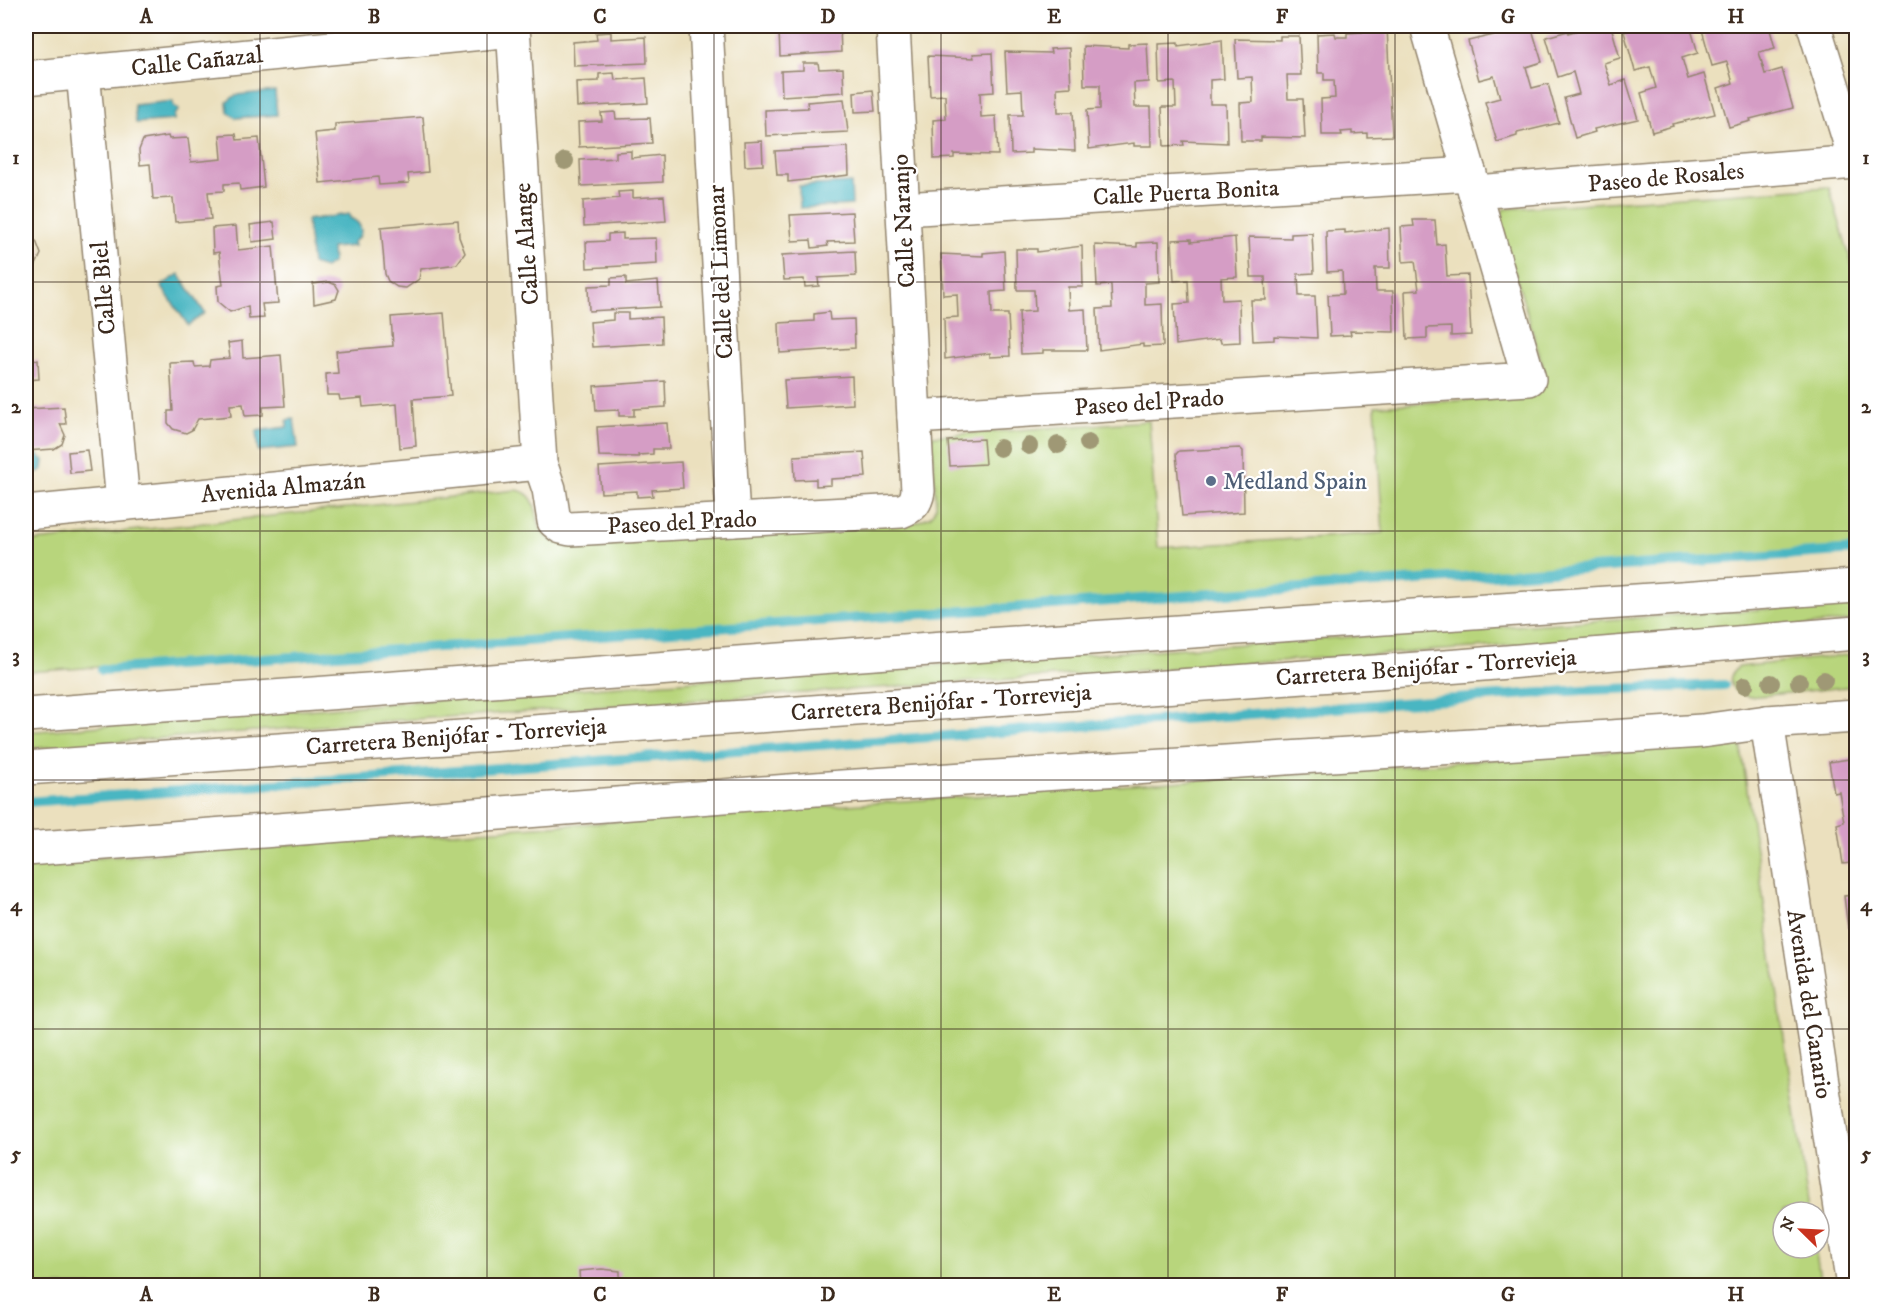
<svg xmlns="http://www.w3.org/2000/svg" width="1882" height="1311" font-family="'IM FELL DW Pica',serif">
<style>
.green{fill:#b8d57b;stroke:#7a804c;stroke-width:1.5}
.water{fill:#48b6c2;stroke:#427070;stroke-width:1.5}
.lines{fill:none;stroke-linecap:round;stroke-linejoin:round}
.stream{stroke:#48b6c2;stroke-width:10}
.building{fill:#d59dc5}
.minor-casing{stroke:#93856e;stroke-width:36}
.major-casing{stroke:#93856e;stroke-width:36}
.minor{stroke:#fff;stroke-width:33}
.major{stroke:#fff;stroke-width:33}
.tree{fill:#9f9875}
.grid{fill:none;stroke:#3b2a1e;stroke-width:1.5;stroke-opacity:0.55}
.service-dot{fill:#5c6f8a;stroke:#fff;stroke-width:2}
.labels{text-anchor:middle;stroke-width:4.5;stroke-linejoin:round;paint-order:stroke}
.street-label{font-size:24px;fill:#3b2a1e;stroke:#fff}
.service-label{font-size:24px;fill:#4e5e75;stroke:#fff;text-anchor:start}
.neatline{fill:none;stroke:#3b2a1e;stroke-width:2}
.grid-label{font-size:20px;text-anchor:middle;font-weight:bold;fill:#3b2a1e}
</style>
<rect width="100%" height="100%" fill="#fff"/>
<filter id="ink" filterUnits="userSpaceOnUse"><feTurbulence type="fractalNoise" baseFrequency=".0167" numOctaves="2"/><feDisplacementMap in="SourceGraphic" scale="12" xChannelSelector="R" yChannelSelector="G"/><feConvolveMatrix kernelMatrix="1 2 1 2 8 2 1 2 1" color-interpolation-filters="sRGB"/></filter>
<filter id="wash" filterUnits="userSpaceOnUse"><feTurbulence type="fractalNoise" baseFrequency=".008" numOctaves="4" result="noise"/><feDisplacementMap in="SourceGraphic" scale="24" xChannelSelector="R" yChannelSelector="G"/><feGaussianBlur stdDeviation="1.35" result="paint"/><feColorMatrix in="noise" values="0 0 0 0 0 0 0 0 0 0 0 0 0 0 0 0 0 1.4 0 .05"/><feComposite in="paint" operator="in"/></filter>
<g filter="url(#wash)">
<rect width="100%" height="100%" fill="#ebe0be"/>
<g class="green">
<path d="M1829 187 1856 278V548L26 672V542L517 490C547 496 527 533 555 542L917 522 931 516 936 506 932 436 1149 421 1158 548 1383 533 1375 406 1530 396 1541 388 1544 370 1499 219 1504 209Z"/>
<polygon points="1856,603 1856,620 1802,626 370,722 26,749 26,732 532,692"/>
<path d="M1856 654V686L1749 697 1735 691C1728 682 1729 673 1739 667Z"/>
<polygon points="1740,742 1810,1212 1783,1212 1783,1248 1815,1248 1821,1285 26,1286 26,863"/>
</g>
<g class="water">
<polygon points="275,91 277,115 236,118 228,112 227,102 236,95"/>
<polygon points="173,101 173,105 179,110 174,115 174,120 136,123 134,105"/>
<polygon points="851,183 852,205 800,208 799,186"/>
<path d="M349 214 350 218C363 223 365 235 353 242L354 246 332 248 333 262 325 268 312 264 307 220Z"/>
<polygon points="179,274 205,313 188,325 161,286"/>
<polygon points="294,419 298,447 258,451 256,431 287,427 287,420"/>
<polygon points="36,454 44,460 43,469 38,472 26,473 26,455"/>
</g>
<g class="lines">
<g class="stream">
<polyline points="102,670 1856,550"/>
<polyline points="26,802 1583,690 1724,685"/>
</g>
</g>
<g id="blocks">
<g class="building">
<polygon points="801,26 840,27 841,52 780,56 779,31 802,30"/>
<polygon points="1361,26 1387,26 1392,136 1367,137 1367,133 1352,134 1352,131 1341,132 1342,135 1322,135 1321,99 1335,98 1334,80 1324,80 1324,73 1318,73 1317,34 1335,33 1336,37 1347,37 1347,33 1362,32"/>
<polygon points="1520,26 1531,26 1542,62 1526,67 1532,88 1548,84 1559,123 1517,133 1517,136 1497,142 1485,102 1500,98 1494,76 1479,80 1468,41 1511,31 1510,28"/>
<polygon points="1588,26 1611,26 1620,58 1604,63 1611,85 1626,80 1638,119 1594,129 1595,132 1575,138 1564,98 1579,94 1573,72 1558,77 1546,37 1568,31 1568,33 1589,27"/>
<polygon points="1643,26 1645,28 1690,26 1698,53 1682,58 1688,79 1704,74 1715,114 1672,124 1673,126 1652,132 1641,93 1656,88 1650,67 1635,71 1624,32"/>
<polygon points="1701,26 1769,26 1775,48 1759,52 1765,74 1782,69 1793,108 1750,119 1751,121 1729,127 1718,88 1733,83 1727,62 1712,66"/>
<polygon points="611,32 611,39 646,37 647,63 574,66 573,42 597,40 596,33"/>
<polygon points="1280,36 1299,36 1301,75 1287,75 1288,99 1303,99 1305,138 1261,137 1261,141 1241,141 1240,103 1253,102 1252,77 1237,78 1235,39 1280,40"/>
<polygon points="1222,40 1224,79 1210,80 1210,104 1226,104 1227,143 1183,141 1184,145 1164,146 1162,107 1176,107 1175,82 1159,83 1158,44 1178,43 1178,46"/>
<polygon points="1147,43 1149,82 1134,83 1135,107 1151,107 1152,146 1134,146 1134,143 1089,149 1087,110 1100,109 1100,85 1084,85 1083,46 1128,48 1128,44"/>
<polygon points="1069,48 1071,87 1057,88 1058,112 1073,112 1075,151 1031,149 1031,153 1011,154 1010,115 1023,115 1022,90 1007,91 1005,52 1051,53 1050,49"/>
<polygon points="992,53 994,92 980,93 981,117 996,116 998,155 954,154 954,158 934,159 933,120 946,119 945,95 930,96 928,56 974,58 973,54"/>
<polygon points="803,63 818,63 819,69 843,68 844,92 782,96 781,71 803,70"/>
<polygon points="614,73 615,80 646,78 648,103 577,107 576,82 599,81 599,74"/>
<polygon points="873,90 875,111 855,112 854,92"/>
<polygon points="844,99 848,132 766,136 765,110 808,108 807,102"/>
<polygon points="615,112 616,119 650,118 652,143 579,147 578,122 602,121 601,113"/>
<polygon points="423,117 428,172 408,174 409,183 379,185 378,177 320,183 315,133 335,131 335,124"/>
<polygon points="236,134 237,140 259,138 264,187 240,190 239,183 224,184 224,191 208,192 211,219 175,222 173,198 153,199 150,164 140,165 139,150 143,140 168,136 169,139 188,138 191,162 222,159 220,135"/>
<polygon points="762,141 763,165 745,166 744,142"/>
<polygon points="848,147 849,175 788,182 788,175 777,175 775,151"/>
<polygon points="631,151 631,158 662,155 663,182 581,186 580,160 616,158 616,152"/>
<polygon points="633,191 633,198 664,196 666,221 584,226 583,201 619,198 618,192"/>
<polygon points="852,212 854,241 827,242 828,246 812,248 811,240 792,241 790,215"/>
<polygon points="458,220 459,237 465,253 457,264 421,269 419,279 406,288 397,287 388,281 385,274 381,227"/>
<polygon points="1413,220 1435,220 1437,245 1445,244 1447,276 1468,275 1471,335 1451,336 1451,327 1427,328 1427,338 1407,339 1405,291 1419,290 1415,261 1403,262 1401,227 1414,226"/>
<polygon points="274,222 276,239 252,242 250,225"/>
<polygon points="236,226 238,250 273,246 278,303 262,304 264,318 249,319 248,306 230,312 218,302 217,286 223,285 219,252 213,253 212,228"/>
<polygon points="1389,228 1390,268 1375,268 1376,291 1393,291 1394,332 1350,331 1351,335 1330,336 1328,295 1343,294 1342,271 1327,272 1326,231 1345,230 1345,233"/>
<polygon points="623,233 623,239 656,238 657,264 587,268 586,242 608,241 608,234"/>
<polygon points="1312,233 1314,273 1298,274 1299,296 1315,296 1317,338 1274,336 1274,340 1253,341 1251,300 1266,300 1265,277 1251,277 1249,237 1291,238 1291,234"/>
<polygon points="26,236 36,241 41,254 35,267 26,273"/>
<polygon points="1235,237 1237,277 1221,278 1222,300 1239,299 1240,342 1221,343 1220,339 1176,345 1174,304 1189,303 1188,280 1174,281 1172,240 1191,239 1191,242"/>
<polygon points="1158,242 1159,282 1145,283 1145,305 1162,304 1163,346 1143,347 1143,344 1099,350 1097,309 1112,308 1111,285 1097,286 1095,245 1137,247 1137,243"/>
<polygon points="1082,246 1083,287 1068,287 1069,310 1085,309 1087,350 1043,350 1043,353 1021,354 1019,312 1035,311 1034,290 1017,290 1016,249 1037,249 1037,252"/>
<polygon points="855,251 856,276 818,278 819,286 805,287 804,279 784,280 782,255"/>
<polygon points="1004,251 1006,291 991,292 992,314 1008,314 1010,356 990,357 990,353 945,359 944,318 958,317 957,294 943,295 941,254 983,256 983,253"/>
<polygon points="626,277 626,284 658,281 660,307 589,311 588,286 611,285 611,278"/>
<polygon points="329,282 336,285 339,290 336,299 314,304 313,284"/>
<polygon points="829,312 830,320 854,319 855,348 780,353 779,323 814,321 814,314"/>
<polygon points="444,313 451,396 413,399 416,446 400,448 397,404 363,407 362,398 340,400 339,395 327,395 326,374 338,373 336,351 393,346 391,317"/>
<polygon points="613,313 628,313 628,319 661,317 662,343 592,347 590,322 613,320"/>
<polygon points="29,339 31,361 38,360 39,379 26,380 26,340"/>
<polygon points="242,341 243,358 281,355 285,406 263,407 263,415 245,416 243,404 230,405 231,416 198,419 192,430 186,433 173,429 168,423 168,411 173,411 170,363 194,362 195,367 209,366 210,360 230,358 228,343"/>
<polygon points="852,376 853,404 786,408 784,380"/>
<polygon points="665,381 666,407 634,409 634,416 619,416 619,410 596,411 594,386"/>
<polygon points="64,407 66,424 60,424 65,435 62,444 54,449 26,451 26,409"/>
<polygon points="667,423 669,449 653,449 653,454 638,455 639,457 599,456 597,427"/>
<polygon points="983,439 985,464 950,466 948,441"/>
<polygon points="1240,448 1243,451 1244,512 1182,516 1176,454 1179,451"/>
<polygon points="87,450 90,471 70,473 68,452"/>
<polygon points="864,452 866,477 831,479 831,485 816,486 816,479 795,480 794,456"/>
<polygon points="681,462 683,488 652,490 653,496 637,497 637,491 601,493 599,467"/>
<polygon points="1856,758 1856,937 1853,937 1852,927 1848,928 1844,896 1854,895 1850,863 1843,864 1837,824 1844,822 1839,792 1834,793 1829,762"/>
<polygon points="602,1269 620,1271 620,1279 628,1278 629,1286 580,1286 579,1271"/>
</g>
</g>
</g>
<g filter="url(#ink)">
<use href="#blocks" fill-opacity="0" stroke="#93856e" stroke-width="1.5"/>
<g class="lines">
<defs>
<g id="minor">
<path d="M513 26 540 463 549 489 554 521 561 527 570 529 901 511C912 507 916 503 918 491L914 417 1529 379 1427 26"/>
<polyline points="706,26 733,520"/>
<polyline points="893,26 914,417"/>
<polyline points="1814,26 1856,162"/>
<polyline points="83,72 123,503"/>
<polyline points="26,78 513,30"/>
<polyline points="1475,192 1856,162"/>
<polyline points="903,209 1470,174"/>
<polyline points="26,513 540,463"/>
<polyline points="1767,722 1853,1286"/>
<polyline points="26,849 842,787 1702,731 1767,722 1856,716"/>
</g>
<g id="major">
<polyline points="26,715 971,646 1856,586"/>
<polyline points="26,768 1459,666 1856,633"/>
</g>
</defs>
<use href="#minor" class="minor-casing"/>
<use href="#major" class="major-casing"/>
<use href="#minor" class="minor"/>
<use href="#major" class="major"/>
</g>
<g class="tree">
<circle cx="565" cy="161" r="9"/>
<circle cx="1088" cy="443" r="9"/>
<circle cx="1058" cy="445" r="9"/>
<circle cx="1029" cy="446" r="9"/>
<circle cx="1000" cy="448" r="9"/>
<circle cx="1824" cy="680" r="9"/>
<circle cx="1799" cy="682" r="9"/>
<circle cx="1771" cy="683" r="9"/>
<circle cx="1745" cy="685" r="9"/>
</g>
</g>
<path class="grid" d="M260 26V1286M487 26V1286M714 26V1286M941 26V1286M1168 26V1286M1395 26V1286M1622 26V1286M26 282H1856M26 531H1856M26 780H1856M26 1029H1856"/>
<circle class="service-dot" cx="1211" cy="481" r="6"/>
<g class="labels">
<g class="street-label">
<text transform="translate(197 61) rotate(-6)" y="8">Calle Cañazal</text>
<text transform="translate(1666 177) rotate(-5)" y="8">Paseo de Rosales</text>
<text transform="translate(1186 192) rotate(-3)" y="8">Calle Puerta Bonita</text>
<text transform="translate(903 221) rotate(-93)" y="8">Calle Naranjo</text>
<text transform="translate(526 244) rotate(-94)" y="8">Calle Alange</text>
<text transform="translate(720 272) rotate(-93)" y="8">Calle del Limonar</text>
<text transform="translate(103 288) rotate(-95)" y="8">Calle Biel</text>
<text transform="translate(1149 402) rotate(-4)" y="8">Paseo del Prado</text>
<text transform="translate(283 487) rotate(-5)" y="8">Avenida Almazán</text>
<text transform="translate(682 522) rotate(-3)" y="8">Paseo del Prado</text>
<text transform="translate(1426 667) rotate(-4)" y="8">Carretera Benijófar - Torrevieja</text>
<text transform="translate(941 702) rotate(-4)" y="8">Carretera Benijófar - Torrevieja</text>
<text transform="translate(456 736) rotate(-4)" y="8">Carretera Benijófar - Torrevieja</text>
<text transform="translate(1810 1004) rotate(81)" y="8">Avenida del Canario</text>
</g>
<g class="service-label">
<text x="1223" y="489">Medland Spain</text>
</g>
</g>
<rect width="1882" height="1311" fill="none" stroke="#fff" stroke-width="66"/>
<g transform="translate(1801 1230) rotate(294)"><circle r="28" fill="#ffffff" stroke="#b1aaa5" stroke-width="1.5"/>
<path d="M0-4.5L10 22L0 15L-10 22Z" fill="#c8321e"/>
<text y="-9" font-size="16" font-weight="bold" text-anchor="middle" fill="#3b2a1e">N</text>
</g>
<rect x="33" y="33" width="1816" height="1245" class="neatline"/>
<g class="grid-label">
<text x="146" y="23">A</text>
<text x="374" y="23">B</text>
<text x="600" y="23">C</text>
<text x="828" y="23">D</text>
<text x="1054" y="23">E</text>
<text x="1282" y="23">F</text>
<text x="1508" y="23">G</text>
<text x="1736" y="23">H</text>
<text x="16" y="164">1</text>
<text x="1866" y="164">1</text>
<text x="16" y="413">2</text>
<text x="1866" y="413">2</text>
<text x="16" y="662">3</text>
<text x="1866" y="662">3</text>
<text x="16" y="911">4</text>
<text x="1866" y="911">4</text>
<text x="16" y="1160">5</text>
<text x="1866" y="1160">5</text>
<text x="146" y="1301">A</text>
<text x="374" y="1301">B</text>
<text x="600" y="1301">C</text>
<text x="828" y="1301">D</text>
<text x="1054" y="1301">E</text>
<text x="1282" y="1301">F</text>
<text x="1508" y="1301">G</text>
<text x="1736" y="1301">H</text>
</g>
</svg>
